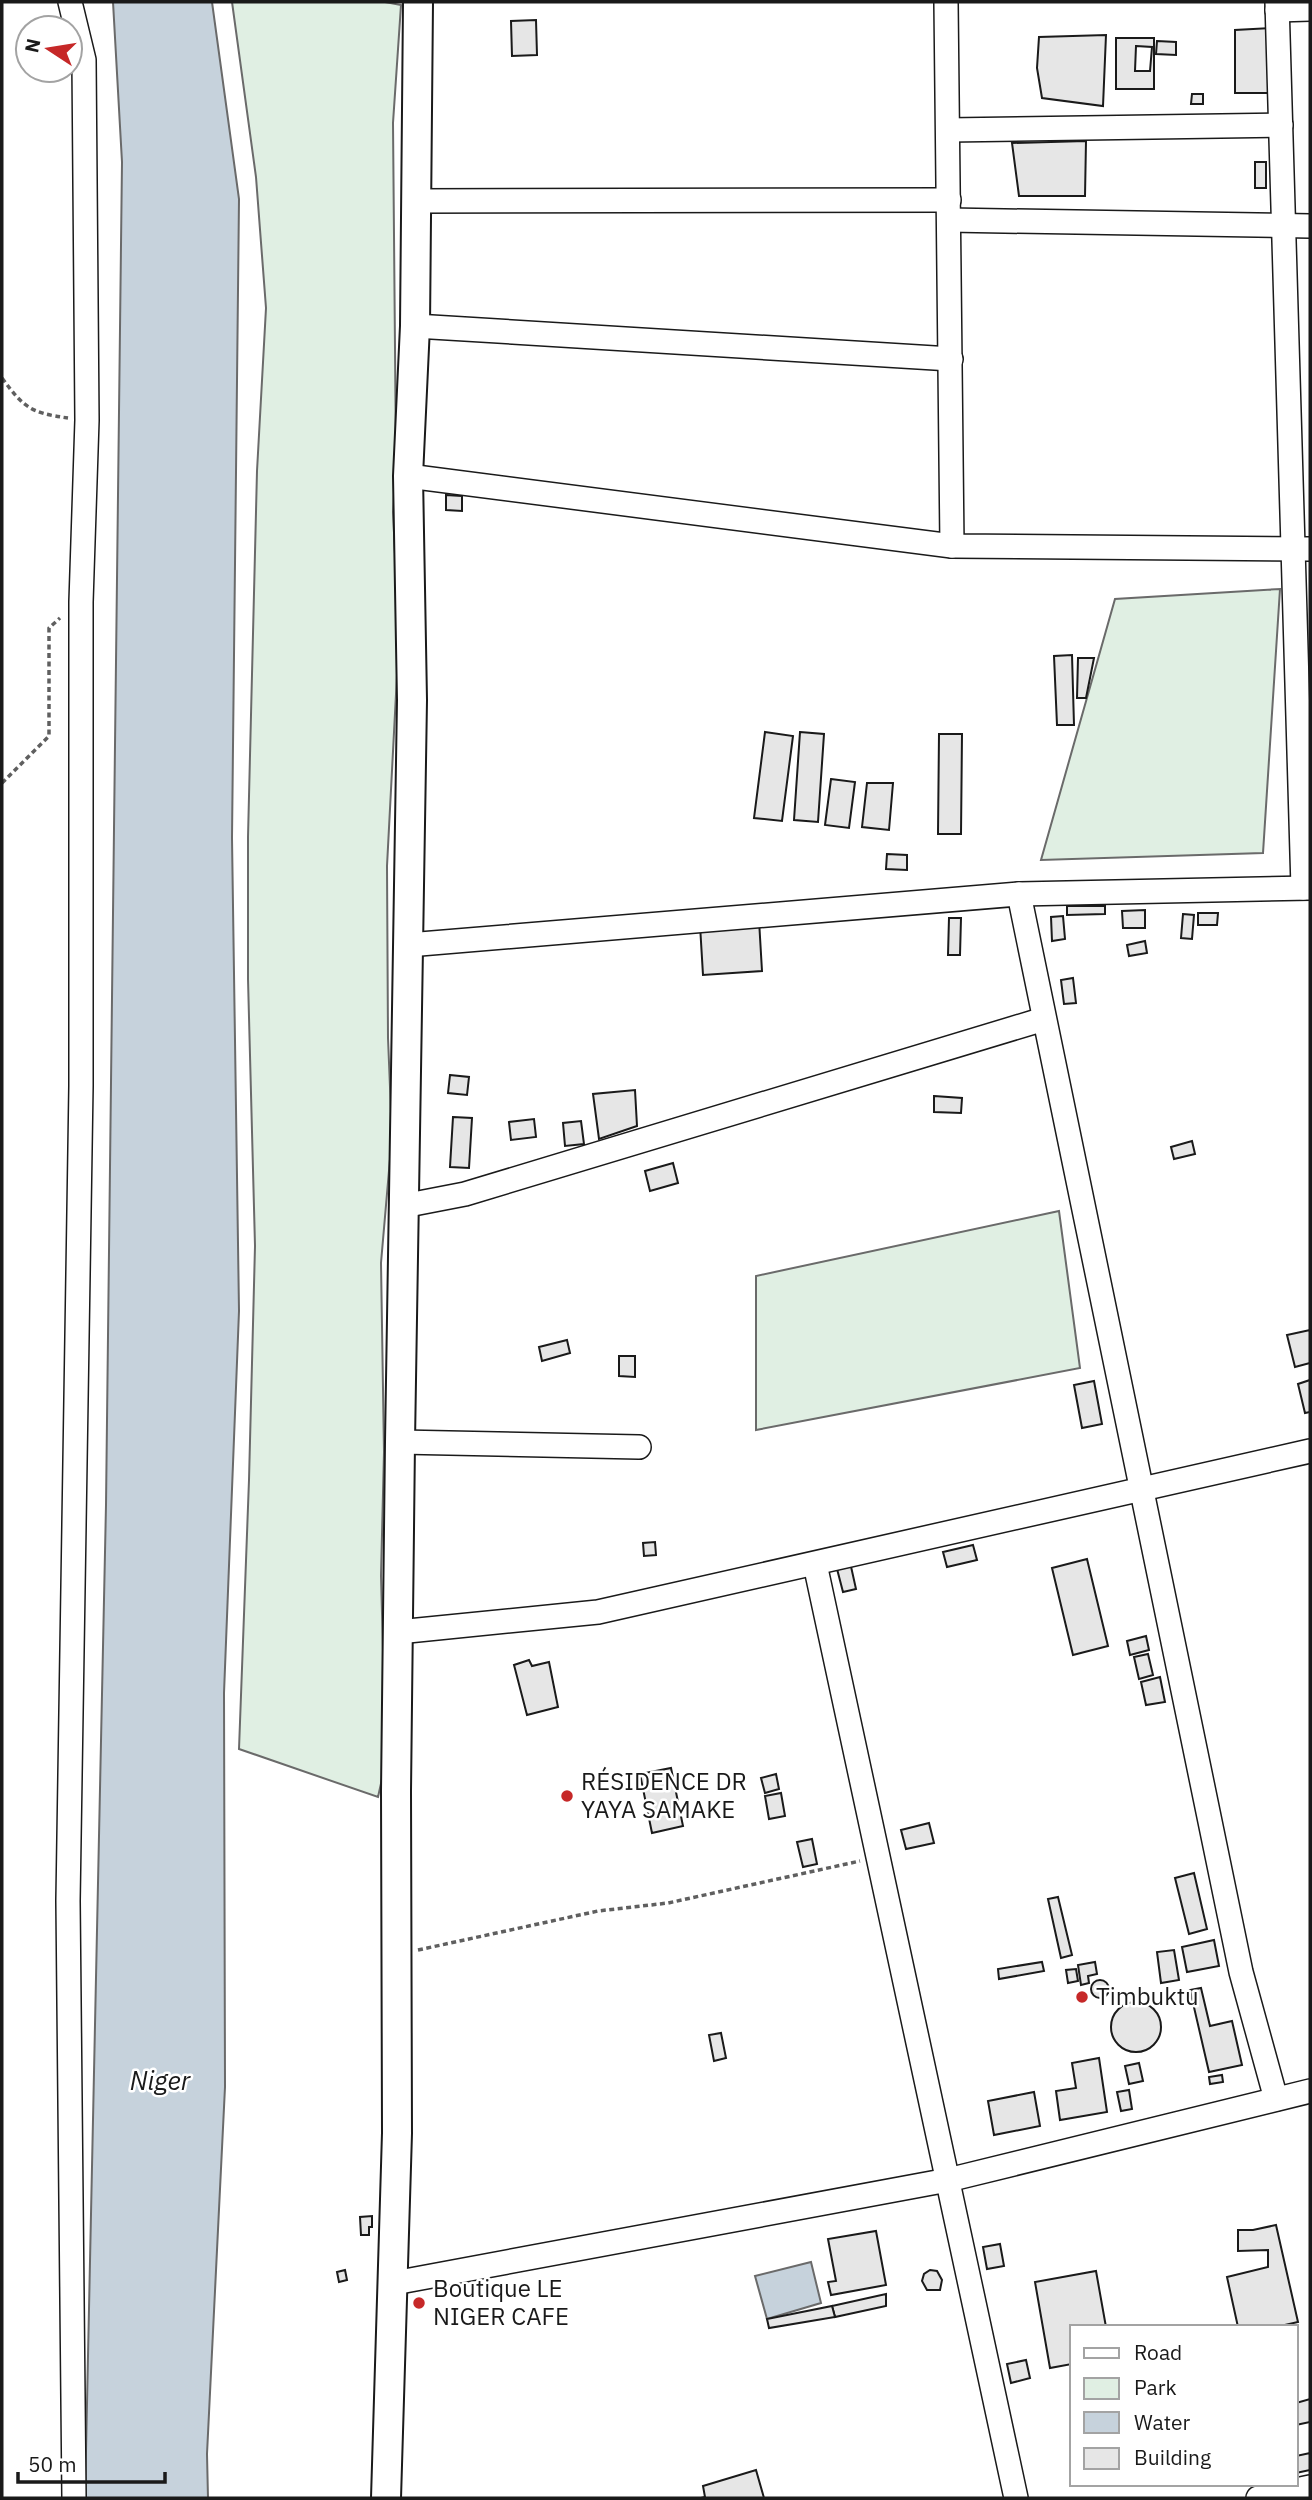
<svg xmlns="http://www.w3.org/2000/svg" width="1312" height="2500" font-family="'IBM Plex Sans',sans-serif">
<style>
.green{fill:#e0efe3;stroke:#6a6a6a;stroke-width:2}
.water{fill:#c6d2dc;stroke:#6a6a6a;stroke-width:2}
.building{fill:#e6e6e6;stroke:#1a1a1a;stroke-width:2;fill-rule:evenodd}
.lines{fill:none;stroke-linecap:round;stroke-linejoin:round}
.minor-casing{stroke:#1a1a1a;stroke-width:26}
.major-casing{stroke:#1a1a1a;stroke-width:32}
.path{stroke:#5f5f5f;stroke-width:3.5;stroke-dasharray:5 3.5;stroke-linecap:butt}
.minor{stroke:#fff;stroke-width:23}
.major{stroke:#fff;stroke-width:28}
.poi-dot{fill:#c62828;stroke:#fff;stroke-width:2.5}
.labels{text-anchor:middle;stroke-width:5;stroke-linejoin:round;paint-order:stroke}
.poi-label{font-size:24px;fill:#1a1a1a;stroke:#fff;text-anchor:start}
.water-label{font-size:26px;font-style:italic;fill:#1a1a1a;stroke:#fff}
</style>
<rect width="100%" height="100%" fill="#fff"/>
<g class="green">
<polygon points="232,2 385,2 401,5 393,123 396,460 393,512 399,637 387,866 388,1038 392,1136 381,1263 384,1452 381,1576 386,1761 378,1797 239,1749 249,1480 255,1246 248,979 248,837 257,471 266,308 256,177"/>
<polygon points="1280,589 1263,853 1041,860 1115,599"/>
<polygon points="1059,1211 1080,1368 756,1430 756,1276"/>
</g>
<g class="water">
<polygon points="113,2 212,2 239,199 232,838 239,1311 224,1693 225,2087 207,2454 208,2498 85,2498 106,1505 114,829 122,162"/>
<polygon points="811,2262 821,2303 767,2319 755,2276"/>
</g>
<g class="building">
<polygon points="536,20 537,55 512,56 511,21"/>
<polygon points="1271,28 1271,93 1235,93 1235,30"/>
<polygon points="1106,35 1103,106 1042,98 1037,68 1039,37"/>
<path d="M1116 38H1154V89H1116ZM1136 46 1152 47 1150 71H1135Z"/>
<polygon points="1157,41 1176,42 1176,55 1156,54"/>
<polygon points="1192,94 1203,94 1203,104 1191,104"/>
<polygon points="1086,141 1085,196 1019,196 1012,143"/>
<rect x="1255" y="162" width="11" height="26"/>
<polygon points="446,495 462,496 462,511 446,510"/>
<polygon points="1072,655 1074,725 1057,725 1054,656"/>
<polygon points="1078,658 1094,658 1086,698 1077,698"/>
<polygon points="765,732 793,736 782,821 754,818"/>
<polygon points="800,732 824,734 818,822 794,820"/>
<polygon points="939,734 962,734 961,834 938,834"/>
<polygon points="831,779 855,782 849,828 825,825"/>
<polygon points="867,783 893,783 889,830 862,827"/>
<polygon points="887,854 907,855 907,870 886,869"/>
<polygon points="1067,906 1105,906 1105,914 1067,915"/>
<polygon points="1145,910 1145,928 1123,928 1122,911"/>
<polygon points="1198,913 1218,913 1217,925 1198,925"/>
<polygon points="1183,914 1194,915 1192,939 1181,938"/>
<polygon points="1063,916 1065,939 1052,941 1051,917"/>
<polygon points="949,918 961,918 960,955 948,955"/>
<polygon points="759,920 762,971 703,975 700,925"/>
<polygon points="1145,941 1147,953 1129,956 1127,945"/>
<polygon points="1073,978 1076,1003 1064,1004 1061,980"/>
<polygon points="450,1075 469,1077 467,1095 448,1093"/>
<polygon points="635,1090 637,1126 599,1139 593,1094"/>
<polygon points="934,1096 962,1098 961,1113 934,1112"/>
<polygon points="453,1117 472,1118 469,1168 450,1167"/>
<polygon points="534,1119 536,1137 511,1140 509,1122"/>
<polygon points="581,1121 584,1144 565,1146 563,1123"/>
<polygon points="1192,1141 1195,1154 1174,1159 1171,1147"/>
<polygon points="673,1163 678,1183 650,1191 645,1171"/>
<polygon points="1310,1330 1310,1363 1295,1367 1287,1335"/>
<polygon points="567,1340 570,1353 542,1361 539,1347"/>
<polygon points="619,1356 635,1356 635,1377 619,1376"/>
<polygon points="1310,1380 1310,1412 1305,1413 1298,1384"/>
<polygon points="1094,1381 1102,1424 1082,1428 1074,1385"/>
<polygon points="655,1542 656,1555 644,1556 643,1543"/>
<polygon points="973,1545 977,1560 947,1567 943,1552"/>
<polygon points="1087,1559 1108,1646 1073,1655 1052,1568"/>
<polygon points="850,1562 856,1589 843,1592 836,1565"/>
<polygon points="1146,1636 1149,1650 1130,1655 1127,1641"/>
<polygon points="1148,1654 1153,1675 1139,1679 1134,1657"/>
<polygon points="529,1660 532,1666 549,1662 558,1707 527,1715 514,1665"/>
<polygon points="1160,1677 1165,1702 1146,1705 1141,1682"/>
<polygon points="671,1768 683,1826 652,1833 640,1774"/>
<polygon points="776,1774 779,1789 765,1793 761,1778"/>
<polygon points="781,1793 785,1816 769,1819 765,1796"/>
<polygon points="929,1823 934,1843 906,1849 901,1830"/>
<polygon points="812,1839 817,1864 803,1867 797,1842"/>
<polygon points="1194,1873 1207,1929 1189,1934 1175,1878"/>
<polygon points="1058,1897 1072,1955 1061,1958 1048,1899"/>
<polygon points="1214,1940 1219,1966 1187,1972 1182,1947"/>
<polygon points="1174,1950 1179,1980 1161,1983 1157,1952"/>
<polygon points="1042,1962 1044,1971 999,1979 998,1969"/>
<polygon points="1095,1962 1097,1974 1088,1976 1089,1983 1081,1985 1078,1965"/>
<polygon points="1076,1969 1078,1981 1068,1983 1066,1970"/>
<circle cx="1100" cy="1989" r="9"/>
<polygon points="1201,1988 1210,2026 1232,2021 1242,2065 1209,2072 1190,1990"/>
<circle cx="1136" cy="2027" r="25"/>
<polygon points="721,2033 726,2058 714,2061 709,2035"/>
<polygon points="1099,2058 1107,2112 1060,2120 1056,2091 1076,2088 1072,2063"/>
<polygon points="1139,2063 1143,2081 1129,2084 1125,2066"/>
<polygon points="1222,2075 1223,2082 1210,2084 1209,2077"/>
<polygon points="1129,2090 1132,2109 1121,2111 1117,2092"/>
<polygon points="1034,2092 1040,2126 994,2135 988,2101"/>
<polygon points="372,2216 372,2227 369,2227 369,2235 361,2235 360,2217"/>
<polygon points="1276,2225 1298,2322 1276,2327 1238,2327 1227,2277 1268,2267 1268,2250 1238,2251 1238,2230 1253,2230"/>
<polygon points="876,2231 886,2285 831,2295 828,2282 836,2281 828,2239"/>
<polygon points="1000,2244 1004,2266 987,2269 983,2247"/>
<polygon points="345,2270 347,2280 339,2282 337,2272"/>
<polygon points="930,2270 937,2271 942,2280 940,2290 927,2290 922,2281 924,2274"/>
<polygon points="1096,2271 1106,2327 1072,2327 1072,2364 1050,2368 1035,2282"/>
<polygon points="886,2294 886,2306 835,2317 832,2306"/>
<polygon points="832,2306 835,2317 769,2328 767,2319"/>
<polygon points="1026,2360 1030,2378 1011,2383 1007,2364"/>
<polygon points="1310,2399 1310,2422 1296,2425 1296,2403"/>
<polygon points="1310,2453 1310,2470 1296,2473 1296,2456"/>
<polygon points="756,2470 764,2498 701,2498 705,2497 703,2486"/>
</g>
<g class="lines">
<defs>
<g id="minor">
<polyline points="70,2 84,60 87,420 81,602 81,1086 68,1901 74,2498"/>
<polyline points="946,2 952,546"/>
<polyline points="1277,2 1303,888"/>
<polyline points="1277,10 1310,9"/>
<polyline points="948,130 1281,125"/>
<polyline points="417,201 949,200"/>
<polyline points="949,220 1310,226"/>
<polyline points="415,326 951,359"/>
<polyline points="408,476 952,546 1310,549"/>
<polyline points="1019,894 1241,1972 1276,2099"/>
<polyline points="408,945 1019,894 1310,888"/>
<polyline points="403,1206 465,1194 1044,1019"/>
<polyline points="400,1442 639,1447"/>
<polyline points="815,1564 1016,2498"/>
<polyline points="398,1632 598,1612 1310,1451"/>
<polyline points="394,2283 948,2180 1310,2091"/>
<polyline points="1258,2498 1310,2487"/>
</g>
<polyline id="major" points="386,2498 397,2133 396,1791 400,1442 412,700 408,476 415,326 418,2"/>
</defs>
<use href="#minor" class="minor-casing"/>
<use href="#major" class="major-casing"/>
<g class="path">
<path d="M2 378C24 408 31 413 68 418"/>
<polyline points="2,783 49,736 49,628 60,618"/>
<polyline points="418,1950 598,1911 668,1903 860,1861"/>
</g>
<use href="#minor" class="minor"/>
<use href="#major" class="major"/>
</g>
<g class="poi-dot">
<circle cx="567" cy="1796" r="7"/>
<circle cx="1082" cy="1997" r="7"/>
<circle cx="419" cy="2303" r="7"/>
</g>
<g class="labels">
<g class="poi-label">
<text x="581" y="1790">RÉSIDENCE DR<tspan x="581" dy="28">YAYA SAMAKE</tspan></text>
<text x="1096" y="2005">Timbuktu</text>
<text x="433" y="2297">Boutique LE<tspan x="433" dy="28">NIGER CAFE</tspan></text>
</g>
<g class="water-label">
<text x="160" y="2090">Niger</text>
</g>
</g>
<rect width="1312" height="2500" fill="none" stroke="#1a1a1a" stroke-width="7"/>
<rect x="1070" y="2325" width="228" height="161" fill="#ffffff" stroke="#a3a3a3" stroke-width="2"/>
<rect x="1084" y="2348" width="35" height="10" fill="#ffffff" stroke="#a3a3a3" stroke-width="2"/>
<text x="1134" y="2360" font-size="21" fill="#1a1a1a">Road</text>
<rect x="1084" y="2378" width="35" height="21" fill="#e0efe3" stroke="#a3a3a3" stroke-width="2"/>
<text x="1134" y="2395" font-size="21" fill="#1a1a1a">Park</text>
<rect x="1084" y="2412" width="35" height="21" fill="#c6d2dc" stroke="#a3a3a3" stroke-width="2"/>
<text x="1134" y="2430" font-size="21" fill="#1a1a1a">Water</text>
<rect x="1084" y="2448" width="35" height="21" fill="#e6e6e6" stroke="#a3a3a3" stroke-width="2"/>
<text x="1134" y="2465" font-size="21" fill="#1a1a1a">Building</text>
<g transform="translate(49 49) rotate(282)"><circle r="33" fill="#ffffff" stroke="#a3a3a3" stroke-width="2"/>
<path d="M0-5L12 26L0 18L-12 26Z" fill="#c62828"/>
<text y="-10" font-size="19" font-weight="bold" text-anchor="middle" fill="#1a1a1a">N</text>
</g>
<path d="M18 2472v10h147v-10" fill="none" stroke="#1a1a1a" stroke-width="3.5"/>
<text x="28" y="2472" font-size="21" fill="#1a1a1a" stroke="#ffffff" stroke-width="5" paint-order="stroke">50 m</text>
</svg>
